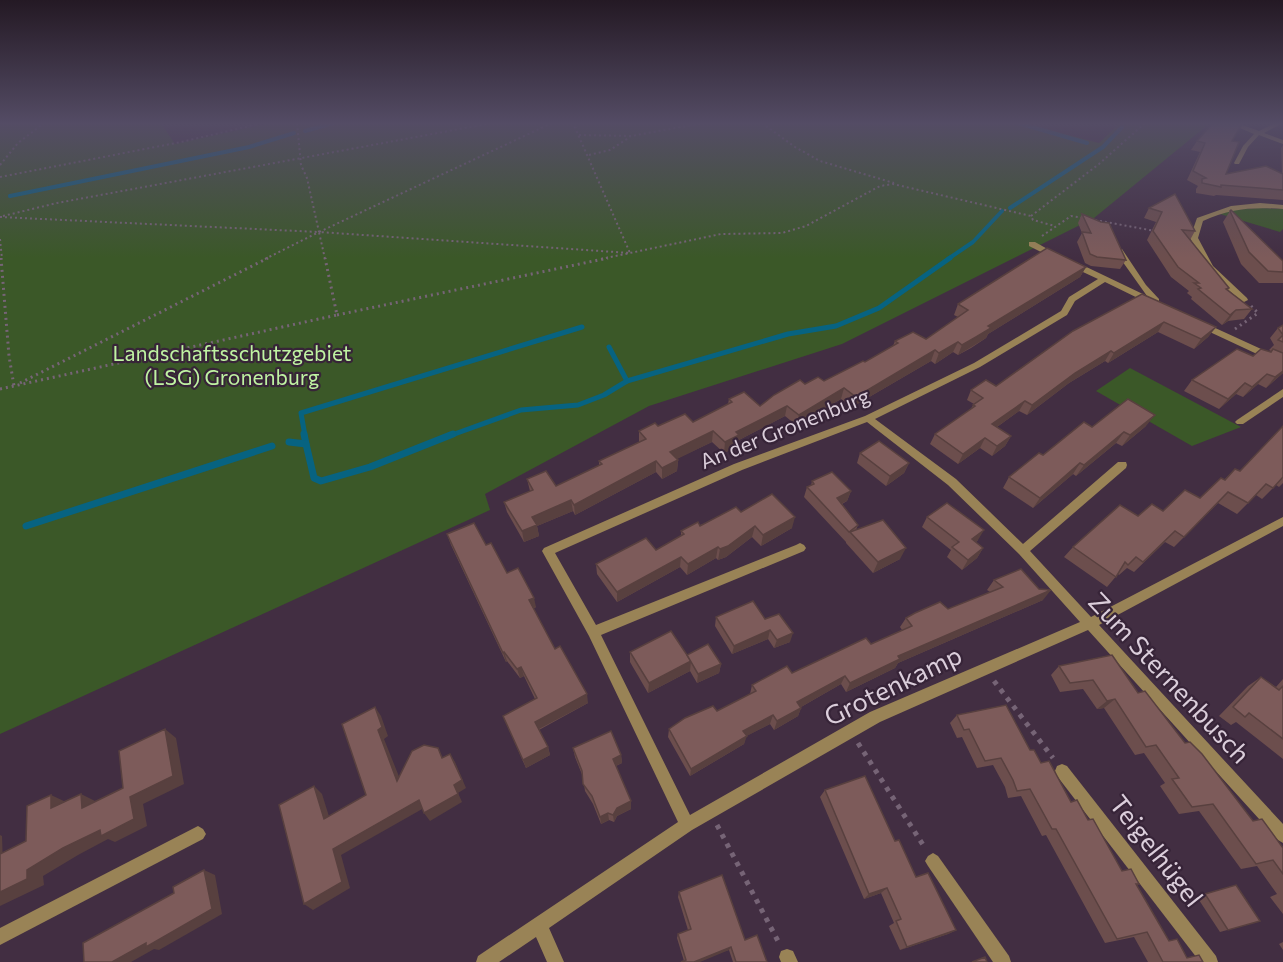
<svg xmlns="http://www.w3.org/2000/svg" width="1283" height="962" font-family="Commissioner,sans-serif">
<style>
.green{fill:#3b5828}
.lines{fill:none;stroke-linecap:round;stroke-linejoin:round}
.stream-far2{stroke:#076381;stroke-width:4}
.stream-far1{stroke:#076381;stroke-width:5}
.stream{stroke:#076381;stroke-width:7}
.path-far2{stroke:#766476;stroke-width:2;stroke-dasharray:2 3;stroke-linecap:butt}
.path-far1{stroke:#766476;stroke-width:3;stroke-dasharray:2 4;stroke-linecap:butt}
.path{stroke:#766476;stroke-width:5;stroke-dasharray:4.5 6;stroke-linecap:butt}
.minor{fill:#998356;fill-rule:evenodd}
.wall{fill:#6c4e4d}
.shaded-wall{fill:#58403f}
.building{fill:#7d5b5a;stroke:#58403f;stroke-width:1.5}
.labels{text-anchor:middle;stroke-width:4.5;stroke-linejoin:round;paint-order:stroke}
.park-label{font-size:21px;fill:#bff3a2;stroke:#372438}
.street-label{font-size:21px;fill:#dbcedb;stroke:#372438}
.near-street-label{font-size:26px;fill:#dbcedb;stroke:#372438}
</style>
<rect width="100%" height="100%" fill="#422e42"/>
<g class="green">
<polygon points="0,123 161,123 175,144 270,123 1022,123 1099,143 1120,123 1210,123 1094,218 842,344 649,406 485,494 490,510 0,734"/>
<polygon points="1258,208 1283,209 1283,229 1280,232 1220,214 1233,210"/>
<polygon points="1130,368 1241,427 1192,446 1096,391"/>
</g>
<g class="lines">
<g class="stream-far2">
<polyline points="1018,123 1087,143"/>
<polyline points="305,131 333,123"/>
<polyline points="10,196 249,147 294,133"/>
<polyline points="1010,208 1103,147 1122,127"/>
<polyline points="948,259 973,242 1002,211"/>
</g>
<g class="stream-far1">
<polyline points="609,347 627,381"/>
<polyline points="305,436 301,413 582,327"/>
<polyline points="449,436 521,410 578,405 604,395 627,381 788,334 836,326 879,308 950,258"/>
</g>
<g class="stream">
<polyline points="304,434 306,444"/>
<polyline points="289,442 306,444 314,478 321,481 370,467 453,434"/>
<polyline points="26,526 272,446"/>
</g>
<g class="path-far2">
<polyline points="552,123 319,232 630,253 573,123"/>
<polyline points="762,123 795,147 820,161 894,183"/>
<polyline points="579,135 631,136 703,123"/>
<polyline points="589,155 610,150 630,137"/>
<polyline points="0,165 18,143 44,123"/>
<polyline points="0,177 181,142 263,123"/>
<polyline points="3,216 57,203 492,123"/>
<polyline points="1031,216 1099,164 1145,123"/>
<polyline points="0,217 319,232 325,259"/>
<polyline points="1095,220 1155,231"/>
<polyline points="1042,236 1071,216 1085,218"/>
<polyline points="0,239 2,259"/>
<polyline points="265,259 319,232 307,178 301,165 297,123"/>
<polyline points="601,259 721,234 782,233 806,226 880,186 893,184 1031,216 1033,220 1055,226"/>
</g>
<g class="path-far1">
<polyline points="1,258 9,356 14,386"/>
<polyline points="337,315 608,258"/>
<polyline points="1235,329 1258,313 1251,306"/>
<polyline points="20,383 268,258"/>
<polyline points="0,389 337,315 325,258"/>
</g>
<g class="path">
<polyline points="994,681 1053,758"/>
<polyline points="858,743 925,848"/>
<polyline points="717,825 779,943"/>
</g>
<g class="minor">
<polygon points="1228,123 1237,123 1259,131 1275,123 1283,123 1264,133 1283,140 1283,144 1259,135 1248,147 1239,164 1235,164 1234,163 1243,146 1254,134"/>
<path d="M1260 203 1283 205V209C1254 207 1230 208 1203 221L1198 238 1213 266 1247 298 1248 300 1244 302H1241L1207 269 1190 238 1197 218 1231 206Z"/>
<polygon points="1029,242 1035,242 1060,256 1053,258 1029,246"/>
<path d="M1116 249H1122L1146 285 1159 299V303H1148L1105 282 1075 301 1067 315 980 367 875 419 956 479 1023 544 1118 462H1126L1127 465 1126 468 1030 551 1091 617 1283 517V526L1099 625 1283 824V843L1278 840 1088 630 880 722 692 830 549 928 564 962H547L536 937 499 962H476L478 956 678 822 589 636 542 551 544 548 734 464 865 416 974 363 1061 311 1069 297 1098 279 1070 266V262H1076L1147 296 1115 251ZM867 422 948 485 1019 554 1080 622 870 712 690 815 601 635 804 551 806 548 804 545 800 543 796 545 596 625 555 553 742 470Z"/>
<polygon points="1200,321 1283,359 1283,366 1197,326 1196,324"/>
<polygon points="1283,389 1283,397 1243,424 1237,424 1235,422 1237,420"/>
<polygon points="1062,764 1067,766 1216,956 1218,962 1200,962 1057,776 1055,771 1057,766"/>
<polygon points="198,826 203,829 206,834 203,839 0,945 0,928"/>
<polygon points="933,853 938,856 1009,956 1011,962 993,962 928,866 925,861 928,856"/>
<polygon points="787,949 793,951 798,962 781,962 779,957 781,951"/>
</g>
</g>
<g class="wall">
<polygon points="1197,141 1232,141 1226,174 1282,173 1281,148 1283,145 1283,200 1216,195 1214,196 1196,193 1196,189 1198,186 1187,180 1200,152 1191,150"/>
<polygon points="1175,194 1195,231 1190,240 1229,288 1228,290 1252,309 1244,319 1228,321 1222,325 1191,299 1192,297 1187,293 1189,291 1171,277 1147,240 1156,222 1144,218 1149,208"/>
<polygon points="1230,211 1283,261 1283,283 1259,283 1241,264 1223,222"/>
<polygon points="1082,214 1126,260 1120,269 1091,266 1085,263 1077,242 1082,233 1078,223"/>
<polygon points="1086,267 1080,277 988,334 986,338 971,348 958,355 953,352 935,364 931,361 852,407 841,399 796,425 785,416 739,440 738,446 724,453 712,442 676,459 678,460 677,471 662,479 656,472 575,515 573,511 537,526 539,536 524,542 507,512 504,502 530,491 527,479 556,486 599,466 599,461 639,442 639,431 658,426 693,422 728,404 729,399 760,406 805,384 824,381 865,362 893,346 895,341 926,339 958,317 954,315 958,304"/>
<polygon points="1142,294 1216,327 1208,337 1194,349 1158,332 1108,363 1105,361 1069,383 1027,415 1019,411 997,427 1011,436 1005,446 992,456 980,448 958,464 930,444 935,434 970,410 974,404 967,400 971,390 996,386"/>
<polygon points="1283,325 1283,373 1266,388 1258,384 1243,397 1236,394 1219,409 1184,391 1192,380 1253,356 1271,352 1271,351 1269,350 1274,345 1270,338 1278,328"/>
<polygon points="1146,426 1122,446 1116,443 1076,476 1073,474 1033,508 1003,488 1009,477 1043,455"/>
<polygon points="1283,426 1283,483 1279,487 1276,485 1262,499 1256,495 1237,514 1218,503 1174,547 1165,542 1134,572 1127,568 1119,575 1118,574 1107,587 1064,557 1073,547 1138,516 1163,511 1200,498 1224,480 1235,469 1240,471"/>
<polygon points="860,453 909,463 904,473 886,486 857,463"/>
<polygon points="812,481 851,491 847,501 842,504 858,525 856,530 900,559 873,573 846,543 846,542 804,497 807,487 811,486"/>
<polygon points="741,512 792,528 761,546 752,537 726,557 718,560 716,558 687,575 680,567 617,602 597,574 596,564 656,550 681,536 681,531"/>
<polygon points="927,517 978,540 976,542 983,548 977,558 962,570 947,557 951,550 922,527"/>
<polygon points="447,534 486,545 507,573 536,607 533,609 555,649 588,703 539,730 548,747 550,755 526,768 503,716 535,699 524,676 520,678 507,661 506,662 451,545"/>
<polygon points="994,580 1043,600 898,663 895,668 846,692 841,684 801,707 801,708 798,716 774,730 770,724 746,736 744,744 690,776 668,737 669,729 717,711 750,694 752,685 792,673 871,644 902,630 900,627 906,618 948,609 990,592 987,590"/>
<polygon points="716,617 765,619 790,642 774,648 768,639 732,654 715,626"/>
<polygon points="630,652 721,664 719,673 697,683 690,671 648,693 630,662"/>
<polygon points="1059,666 1138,693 1185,743 1253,821 1283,848 1283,914 1270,897 1277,894 1257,866 1241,869 1199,811 1179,814 1160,786 1165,783 1144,753 1135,755 1104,708 1097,709 1083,689 1060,692 1051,675"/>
<polygon points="1261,677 1276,687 1283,679 1283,759 1236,722 1231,725 1219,716 1248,686"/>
<polygon points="957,715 1030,750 1071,802 1088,820 1122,871 1139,884 1137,885 1169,941 1187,958 1203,962 1148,962 1134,937 1105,943 1046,835 1042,836 1021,796 1008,798 1005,787 993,765 977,768 962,737 957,738 950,723"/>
<polygon points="573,748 621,755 622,763 616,766 631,801 631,809 617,816 614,822 609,820 601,824 593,804 585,791 583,777 575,757"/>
<polygon points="825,790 895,841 916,877 956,930 948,934 900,950 889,926 894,923 881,893 864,899 820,797"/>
<polygon points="679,892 745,940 767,962 733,962 729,950 684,961 677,938 678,934 688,930 678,897"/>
<polygon points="1205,894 1260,921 1220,932 1197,897"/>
<polygon points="1283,942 1283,950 1279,944"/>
</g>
<g class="shaded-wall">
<polygon points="1086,267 1080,277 988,334 986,338 958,355 962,345 988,326"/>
<polygon points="1236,310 1228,321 1222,325 1230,315"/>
<polygon points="1164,322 1158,332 1108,363 1114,353"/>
<polygon points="1216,327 1208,337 1194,349 1201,339"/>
<polygon points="958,342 953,352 935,364 939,353"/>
<polygon points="935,350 931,361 852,407 856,397"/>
<polygon points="1111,351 1105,361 1069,383 1027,415 1032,405 1075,373"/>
<polygon points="1283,371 1283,373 1266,388 1275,377"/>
<polygon points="1267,374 1258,384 1243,397 1252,387"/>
<polygon points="1245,383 1236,394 1219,409 1228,399"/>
<polygon points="844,388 841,399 796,425 799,415"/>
<polygon points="1025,401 1019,411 987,434 992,424"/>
<polygon points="787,406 785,416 739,440 738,446 724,453 725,442 736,432"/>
<polygon points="1155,415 1146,426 1122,446 1130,435"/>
<polygon points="713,431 712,442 669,463 670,452"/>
<polygon points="1124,432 1116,443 1076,476 1084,465"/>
<polygon points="1011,436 1005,446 992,456 997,446"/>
<polygon points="985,438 980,448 958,464 963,454"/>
<polygon points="678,460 677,471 662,479 662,468"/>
<polygon points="656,461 656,472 575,515 574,505"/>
<polygon points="909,463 904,473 886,486 890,476"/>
<polygon points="1080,463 1073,474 1033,508 1040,498"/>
<polygon points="851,491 847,501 834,507 837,498"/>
<polygon points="571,500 573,511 537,526 539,536 524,542 522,531 532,517"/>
<polygon points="795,517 792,528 761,546 763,535"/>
<polygon points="755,526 752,537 726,557 718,560 720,549"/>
<polygon points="984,530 978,540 966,549 972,539"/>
<polygon points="718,547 716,558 687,575 688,564"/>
<polygon points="906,548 900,559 873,573 878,562"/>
<polygon points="983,548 977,558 962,570 968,560"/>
<polygon points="681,557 680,567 617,602 617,592"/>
<polygon points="1051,590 1043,600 898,663 895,668 846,692 850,683 898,656"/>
<polygon points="534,598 536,607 531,610 529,600"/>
<polygon points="770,630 768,639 732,654 734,646"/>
<polygon points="793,633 790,642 774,648 777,640"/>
<polygon points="504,652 507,661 506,662 503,653"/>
<polygon points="691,661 690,671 648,693 649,683"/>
<polygon points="721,664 719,673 697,683 698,674"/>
<polygon points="521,667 524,676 520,678 517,669"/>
<polygon points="845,676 841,684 794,711 797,702"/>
<polygon points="587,694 588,703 537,730 535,722"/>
<polygon points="1115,699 1104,708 1097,709 1107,701"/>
<polygon points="375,707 381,716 388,736 384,739 404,789 397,781 378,730"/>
<polygon points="801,708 798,716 774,730 777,721"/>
<polygon points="773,715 770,724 741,739 743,731"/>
<polygon points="165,729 176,738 184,784 143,804 147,826 115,842 108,839 78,855 43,876 44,885 0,906 0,892 27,870 130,797"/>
<polygon points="747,736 744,744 690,776 691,769"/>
<polygon points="548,747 550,755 526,768 523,760"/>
<polygon points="450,754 455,762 466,788 458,793 462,802 430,821 424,813 454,785"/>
<polygon points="621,755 622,763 613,767 613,759"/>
<polygon points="314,786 322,794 332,826 324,819"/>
<polygon points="81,794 95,801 96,815 82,808"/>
<polygon points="51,795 66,802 51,808"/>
<polygon points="419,800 424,808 341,855 350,888 313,910 304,904 333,849"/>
<polygon points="631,801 631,809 617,816 614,822 613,815 617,808"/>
<polygon points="608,813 609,820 601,824 600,817"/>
<polygon points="0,835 2,836 3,867 0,867"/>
<polygon points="204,870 215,875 222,914 159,950 154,949 131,962 112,962"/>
<polygon points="887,888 881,893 864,899 869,894"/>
<polygon points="956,930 948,934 900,950 907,947"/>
<polygon points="731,947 729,950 700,962 694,962"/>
</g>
<g class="building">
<polygon points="1213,123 1238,123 1242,124 1232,141 1239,142 1226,174 1266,166 1283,174 1283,190 1221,185 1221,187 1202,183 1202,179 1206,178 1193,171 1205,143 1197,141"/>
<polygon points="1175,194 1195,231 1182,230 1229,288 1226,289 1252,309 1236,310 1230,315 1198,289 1201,288 1194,283 1199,283 1178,267 1153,231 1162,212 1149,208"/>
<polygon points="1231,210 1283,261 1283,272 1268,271 1249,252 1230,211"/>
<polygon points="1082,214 1101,222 1109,223 1126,260 1097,257 1090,254 1082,232 1091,233"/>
<polygon points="1047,248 1086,267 988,326 991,328 976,337 962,345 958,342 939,353 935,350 856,397 844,388 799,415 787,406 736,432 739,435 725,442 713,431 670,452 678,460 662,468 656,461 574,505 571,500 532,517 537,525 522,531 504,502 533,490 527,479 546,471 556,486 602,464 599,461 646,439 639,431 655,423 658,426 685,414 693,422 732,402 729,399 744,392 760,406 774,395 800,380 805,384 818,377 824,381 863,361 865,362 898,343 895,341 913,332 926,339 968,310 958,304"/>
<polygon points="1142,294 1216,327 1201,339 1164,322 1114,353 1111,351 1075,373 1032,405 1025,401 992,424 1011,436 997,446 985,438 963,454 935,434 975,406 973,405 983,398 971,390 986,380 996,386 1073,331"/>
<polygon points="1283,325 1283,335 1278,328"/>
<polygon points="1283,335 1283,342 1278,340"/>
<polygon points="1237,349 1253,356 1261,349 1271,352 1273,349 1283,353 1283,371 1275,377 1267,374 1252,387 1245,383 1228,399 1192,380"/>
<polygon points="1128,399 1155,415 1130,435 1124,432 1084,465 1080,463 1040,498 1009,477 1039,453 1043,455 1084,422 1092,427"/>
<polygon points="1283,426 1283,477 1273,488 1266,484 1248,503 1228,492 1184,537 1175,531 1143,562 1136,557 1128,565 1125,562 1116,577 1073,547 1120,505 1138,516 1152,504 1163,511 1185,490 1200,498 1221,478 1225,480 1235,469 1240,471"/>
<polygon points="879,441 909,463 890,476 860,453"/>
<polygon points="832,472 851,491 837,498 858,525 849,532 807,487 814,484 812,481"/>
<polygon points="772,494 795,517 763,535 755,526 728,546 720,549 718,547 688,564 681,557 617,592 596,564 646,538 656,550 684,534 681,531 698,522 700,526 736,507 741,512"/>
<polygon points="947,503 984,530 972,539 983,548 968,560 952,547 959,542 927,517"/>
<polygon points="883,520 906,548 878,562 850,532"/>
<polygon points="474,523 486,545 491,543 507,573 518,568 534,598 529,600 555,649 560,646 587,694 535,722 548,747 523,760 503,716 537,698 521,667 517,669 504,652 503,653 447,534"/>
<polygon points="1021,569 1039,589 1051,590 898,656 900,659 850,683 845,676 797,702 801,708 777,721 773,715 743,731 747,736 691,769 669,729 685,718 713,706 717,711 756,691 752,685 787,666 792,673 866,638 871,644 912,626 906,618 915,613 940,602 948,609 1003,587 994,580"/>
<polygon points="753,601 765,619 779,614 793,633 777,640 770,630 734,646 716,617"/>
<polygon points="671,631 691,661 649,683 630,652"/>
<polygon points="708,644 721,664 698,674 687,655"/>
<polygon points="1112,655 1138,693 1145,691 1185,743 1190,742 1202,754 1253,821 1262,819 1283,848 1283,874 1273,860 1256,864 1213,804 1192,807 1172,779 1179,778 1156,745 1146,747 1115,699 1107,701 1093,680 1070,683 1059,666"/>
<polygon points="1261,677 1279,690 1283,686 1283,739 1249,713 1245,717 1233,707"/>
<polygon points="1006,705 1030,750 1034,750 1041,763 1049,761 1071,802 1077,800 1088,820 1093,819 1122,871 1131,869 1139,884 1136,884 1169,941 1177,939 1187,958 1199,955 1203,962 1163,962 1147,932 1117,939 1056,829 1052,829 1030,789 1017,791 1013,780 1001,758 985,761 969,729 964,730 957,715"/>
<polygon points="375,707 382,727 378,730 397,781 412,751 424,745 438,748 442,758 450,754 462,780 454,785 458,794 424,813 419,800 333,849 342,882 304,904 279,805 314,786 324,819 366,795 342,724"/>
<polygon points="165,729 173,776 130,797 134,819 101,836 100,830 63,848 27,870 27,879 0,892 0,854 26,841 27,806 51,795 51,808 81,794 82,808 123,788 119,751"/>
<polygon points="611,731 621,755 613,759 631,801 617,808 613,815 608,813 600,817 592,796 583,784 582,771 573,748"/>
<polygon points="865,776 895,841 899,840 916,877 928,873 956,930 907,947 896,921 901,919 887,888 869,894 825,790"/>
<polygon points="204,870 212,909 146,947 146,943 112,962 84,962 83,943 174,893 173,887"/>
<polygon points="722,875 745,940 757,935 767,962 736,962 731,947 694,962 681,962 686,960 678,934 691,929 679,892"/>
<polygon points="1236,885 1260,921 1228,930 1205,894"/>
<polygon points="985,957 987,962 972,962"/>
</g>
<linearGradient id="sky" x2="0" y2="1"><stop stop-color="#241924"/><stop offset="0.48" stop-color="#544c65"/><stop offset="1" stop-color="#544c65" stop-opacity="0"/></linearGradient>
<rect width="1283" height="258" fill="url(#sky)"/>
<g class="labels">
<g class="park-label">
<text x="232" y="361">Landschaftsschutzgebiet<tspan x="232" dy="24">(LSG) Gronenburg</tspan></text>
</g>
<g class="street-label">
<text transform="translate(785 429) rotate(-22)" y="7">An der Gronenburg</text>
</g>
<g class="near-street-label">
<text transform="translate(1169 678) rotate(47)" y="9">Zum Sternenbusch</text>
<text transform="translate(893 686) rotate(-26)" y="9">Grotenkamp</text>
<text transform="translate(1156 851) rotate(52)" y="9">Teigelhügel</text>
</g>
</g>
</svg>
